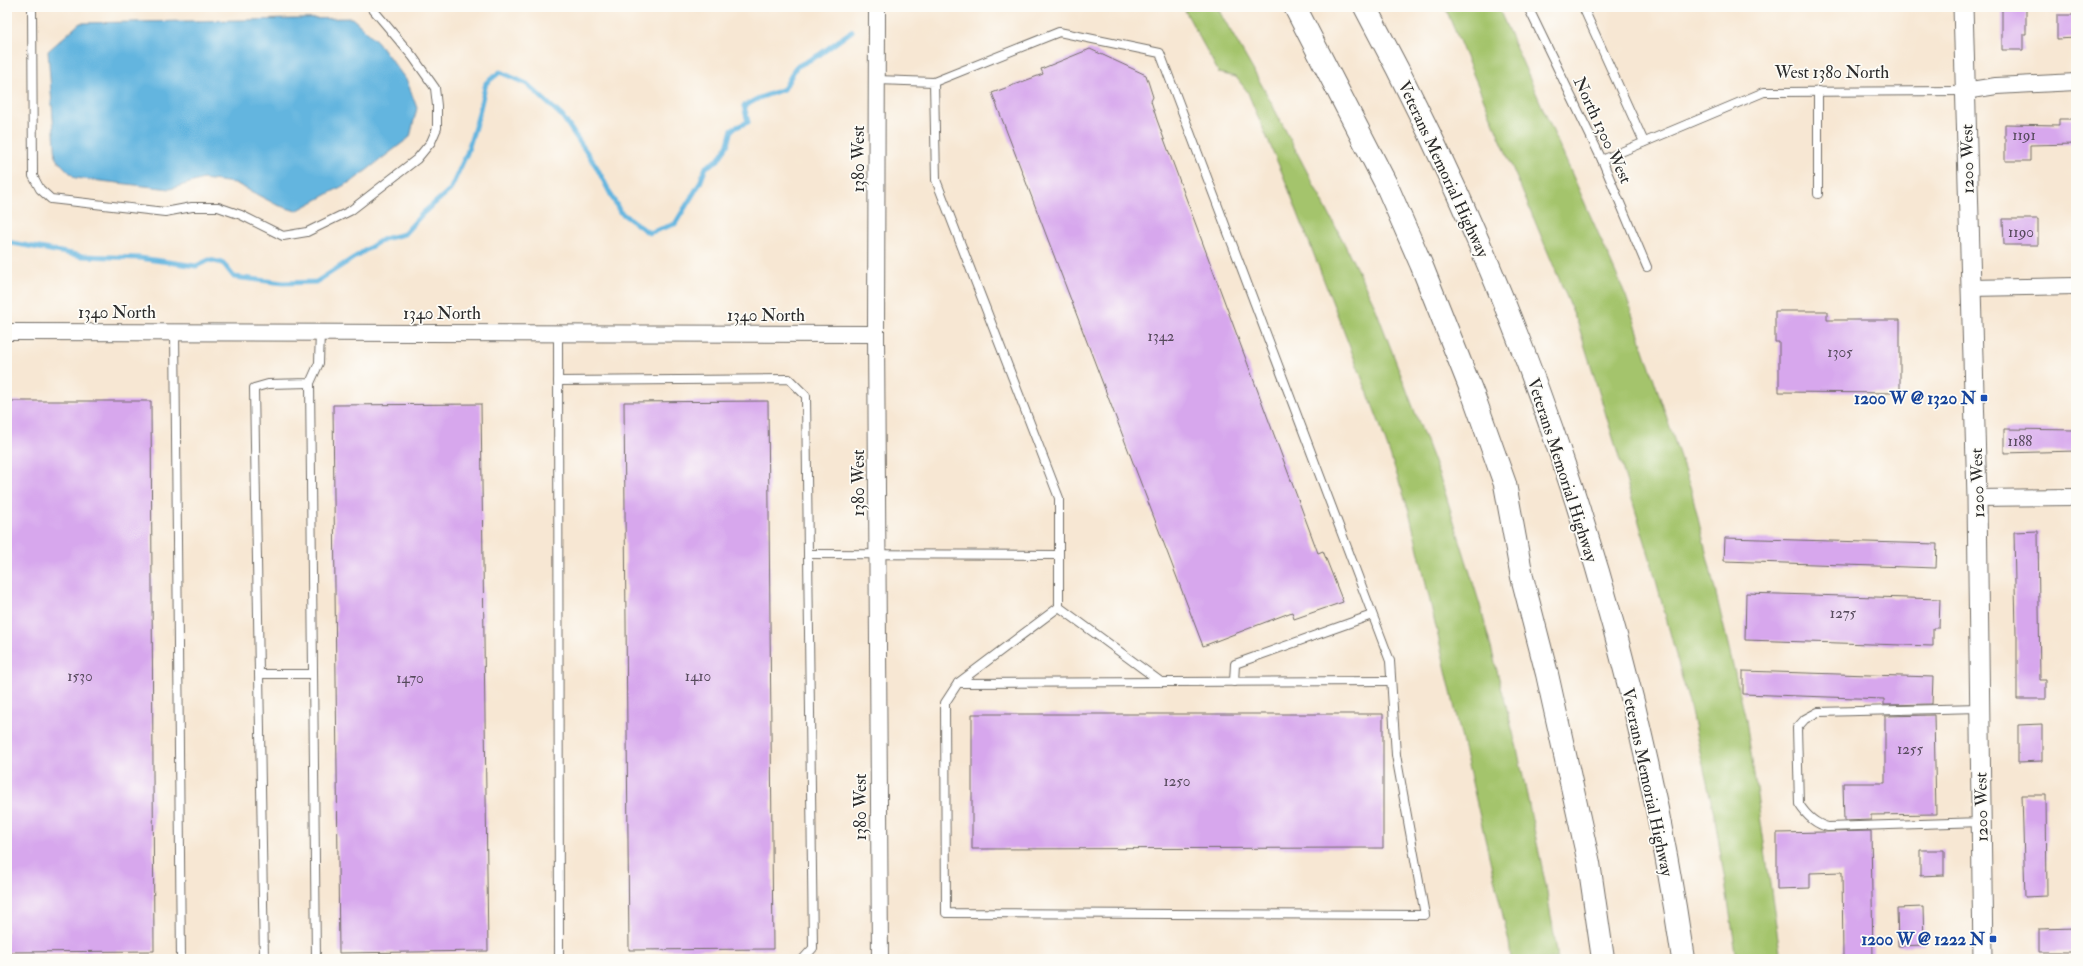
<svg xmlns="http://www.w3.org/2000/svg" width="2083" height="966" font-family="'IM FELL Double Pica',serif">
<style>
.green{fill:#a4c46c;stroke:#68784c}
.water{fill:#64b5df;stroke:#487085}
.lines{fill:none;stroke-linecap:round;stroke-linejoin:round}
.stream{stroke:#64b5df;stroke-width:5}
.building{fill:#d7a7ed}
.service-casing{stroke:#726d66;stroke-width:10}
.minor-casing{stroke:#726d66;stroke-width:18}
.tertiary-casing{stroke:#726d66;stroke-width:21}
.motorway-casing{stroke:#726d66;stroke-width:24}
.service{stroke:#fff;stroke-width:8}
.minor{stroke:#fff;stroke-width:16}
.tertiary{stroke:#fff;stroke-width:19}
.motorway{stroke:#fff;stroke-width:22}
.transit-dot{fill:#1a4fb4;stroke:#fdfcf7;stroke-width:1.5}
.labels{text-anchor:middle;stroke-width:3.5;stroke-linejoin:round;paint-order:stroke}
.number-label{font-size:15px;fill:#564a5c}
.street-label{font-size:17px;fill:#2b2b2b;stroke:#fdfcf7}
.transit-label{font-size:17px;font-weight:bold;fill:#164399;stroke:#fdfcf7;text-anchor:end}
</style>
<rect width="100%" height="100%" fill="#fdfcf7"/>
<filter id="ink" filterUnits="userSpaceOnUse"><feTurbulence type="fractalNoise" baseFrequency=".025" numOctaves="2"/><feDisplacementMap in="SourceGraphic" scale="8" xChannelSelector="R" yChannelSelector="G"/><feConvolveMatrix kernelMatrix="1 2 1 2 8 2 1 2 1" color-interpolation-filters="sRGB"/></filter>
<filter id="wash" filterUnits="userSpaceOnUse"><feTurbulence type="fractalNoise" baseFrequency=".012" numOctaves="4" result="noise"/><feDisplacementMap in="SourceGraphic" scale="16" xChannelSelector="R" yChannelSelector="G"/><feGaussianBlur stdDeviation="0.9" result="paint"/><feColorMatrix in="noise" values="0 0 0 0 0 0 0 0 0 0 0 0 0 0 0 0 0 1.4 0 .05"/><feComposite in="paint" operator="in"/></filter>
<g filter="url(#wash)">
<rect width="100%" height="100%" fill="#f7e7d3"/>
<g class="green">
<polygon points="1183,7 1217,7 1264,89 1343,241 1374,304 1443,486 1480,605 1517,748 1546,886 1558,959 1511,959 1509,942 1409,511 1379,422 1283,175 1247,91 1236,77 1219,73"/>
<polygon points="1445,7 1498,7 1626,296 1692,493 1746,720 1781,959 1737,959 1715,818 1689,703 1650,558 1578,324"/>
</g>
<polygon class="water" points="352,18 377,41 407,81 417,108 410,137 354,180 296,211 277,205 235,183 203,179 170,189 75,178 56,159 48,51 80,23"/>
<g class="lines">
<polyline class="stream" points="7,242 82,256 140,258 196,266 209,260 223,263 234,277 283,283 316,282 383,239 404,234 423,213 450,190 467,153 478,117 486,83 500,72 527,84 562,116 596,166 620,212 649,233 675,224 700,183 706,167 718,160 728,144 732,129 748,122 744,106 759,98 784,89 796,67 819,55 852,31"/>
</g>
<g id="blocks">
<g class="building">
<polygon points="2002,7 2026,7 2026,34 2023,34 2023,50 2002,50"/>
<polygon points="2057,15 2076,15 2076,38 2057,39"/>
<polygon points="1090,49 1146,75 1153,97 1151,101 1157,120 1318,553 1323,551 1343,602 1294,619 1292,612 1203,646 992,93 1043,74 1041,69"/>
<polygon points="2059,119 2076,119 2076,144 2030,145 2030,161 2005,161 2005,124 2059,125"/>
<polygon points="2003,219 2038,219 2038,245 2004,245"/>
<polygon points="1775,311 1827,311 1827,320 1900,320 1900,393 1779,392 1779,342 1775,342"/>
<polygon points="7,401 151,401 154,951 7,952"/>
<polygon points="768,401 773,949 629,950 624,402"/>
<polygon points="481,404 488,951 339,953 333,405"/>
<polygon points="2004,429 2076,430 2076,451 2004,453"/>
<polygon points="2038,531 2040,680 2046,680 2046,699 2017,699 2017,635 2016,635 2014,532"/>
<polygon points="1725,538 1937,544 1936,568 1724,561"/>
<polygon points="1746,593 1940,599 1939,628 1933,628 1933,646 1745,640"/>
<polygon points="1743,671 1933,677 1932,704 1884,705 1884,699 1743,694"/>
<polygon points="972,714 1383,714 1383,848 972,849"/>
<polygon points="1934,715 1936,814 1871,815 1871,820 1844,821 1843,783 1885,783 1885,716"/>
<polygon points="2042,724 2042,761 2018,762 2018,725"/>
<polygon points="2022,795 2046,795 2047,896 2025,897"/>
<polygon points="1871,831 1873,959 1843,959 1842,872 1810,873 1810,888 1777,889 1777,833"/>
<polygon points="1920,850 1944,850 1944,875 1920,876"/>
<polygon points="1923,907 1924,945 1898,946 1897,908"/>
<polygon points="2076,928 2076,952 2039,952 2039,929"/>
</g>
</g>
</g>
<g filter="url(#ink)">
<use href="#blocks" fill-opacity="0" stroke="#726d66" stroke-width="1"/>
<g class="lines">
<defs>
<g id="service">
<polyline points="32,7 33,176 40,189 51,199 165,212 192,207 218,207 241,215 283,236 307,232 350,211 417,159 431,142 437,128 437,106 435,88 413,57 371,7"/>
<polyline points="1528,7 1602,160 1647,267"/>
<polyline points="1583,7 1644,142"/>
<polyline points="877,80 934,82 1059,32 1160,53 1390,661 1396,755 1425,915 946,913 945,703 958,683 1059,607 1059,498 936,180 934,82"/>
<polyline points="1602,160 1764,92 1965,91"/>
<polyline points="1818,194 1818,91"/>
<polyline points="175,331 181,959"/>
<polyline points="558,333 559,959"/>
<polyline points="558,381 789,379 806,396 813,948 803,959"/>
<polyline points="310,383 316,959"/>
<polyline points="808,554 1059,555"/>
<polyline points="1059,607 1161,682"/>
<polyline points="259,674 313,674"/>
<polyline points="1234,682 1235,664 1372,615"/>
<polyline points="958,683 1391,681"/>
<path d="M1980 708 1818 712 1805 719 1797 728 1799 804C1806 815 1815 824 1828 827L1982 822"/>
<polyline points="264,959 254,388 268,384 310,383 319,363 320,332"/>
</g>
<g id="minor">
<polyline points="877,7 876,334 880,959"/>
<polyline points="1965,91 1996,86 2076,82"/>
<polyline points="1970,288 2076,286"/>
<polyline points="7,332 876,334"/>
<polyline points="1977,498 2076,497"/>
</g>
<polyline id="tertiary" points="1963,7 1977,498 1983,959"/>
<g id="motorway">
<polyline points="1295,7 1386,184 1421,264 1474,397 1505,484 1522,577 1547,674 1589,863 1603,959"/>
<path d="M1365 7C1524 302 1635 627 1683 959"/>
</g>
</defs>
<use href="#service" class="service-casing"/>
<use href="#minor" class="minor-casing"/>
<use href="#tertiary" class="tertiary-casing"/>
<use href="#motorway" class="motorway-casing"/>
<use href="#service" class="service"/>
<use href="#minor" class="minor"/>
<use href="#tertiary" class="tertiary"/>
<use href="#motorway" class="motorway"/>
</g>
</g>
<g class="transit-dot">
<rect x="1980" y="394" width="8" height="8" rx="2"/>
<rect x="1989" y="935" width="8" height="8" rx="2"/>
</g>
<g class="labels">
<g class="number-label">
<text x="2024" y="140">1191</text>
<text x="2021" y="237">1190</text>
<text x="1161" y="341">1342</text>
<text x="1840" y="357">1305</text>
<text x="2020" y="446">1188</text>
<text x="1843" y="618">1275</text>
<text x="80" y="681">1530</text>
<text x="698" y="681">1410</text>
<text x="410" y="683">1470</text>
<text x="1910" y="754">1255</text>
<text x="1177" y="786">1250</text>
</g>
<g class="street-label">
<text x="1832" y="78">West 1380 North</text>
<text transform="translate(1603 130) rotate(65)" y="6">North 1300 West</text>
<text transform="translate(858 159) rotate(-90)" y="6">1380 West</text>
<text transform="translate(1967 159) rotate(-91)" y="6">1200 West</text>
<text transform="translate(1444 169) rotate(65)" y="6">Veterans Memorial Highway</text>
<text x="117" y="318">1340 North</text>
<text x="442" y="319">1340 North</text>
<text x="766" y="321">1340 North</text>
<text transform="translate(1563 470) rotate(72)" y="6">Veterans Memorial Highway</text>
<text transform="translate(858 483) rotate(-90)" y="6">1380 West</text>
<text transform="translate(1977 483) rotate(-92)" y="6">1200 West</text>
<text transform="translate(1648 782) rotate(78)" y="6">Veterans Memorial Highway</text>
<text transform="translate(860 807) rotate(-90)" y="6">1380 West</text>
<text transform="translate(1981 807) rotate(-91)" y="6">1200 West</text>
</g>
<g class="transit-label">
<text x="1976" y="404">1200 W @ 1320 N</text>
<text x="1985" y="945">1200 W @ 1222 N</text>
</g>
</g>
<rect width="2083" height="966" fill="none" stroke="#fdfcf7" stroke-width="24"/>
</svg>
